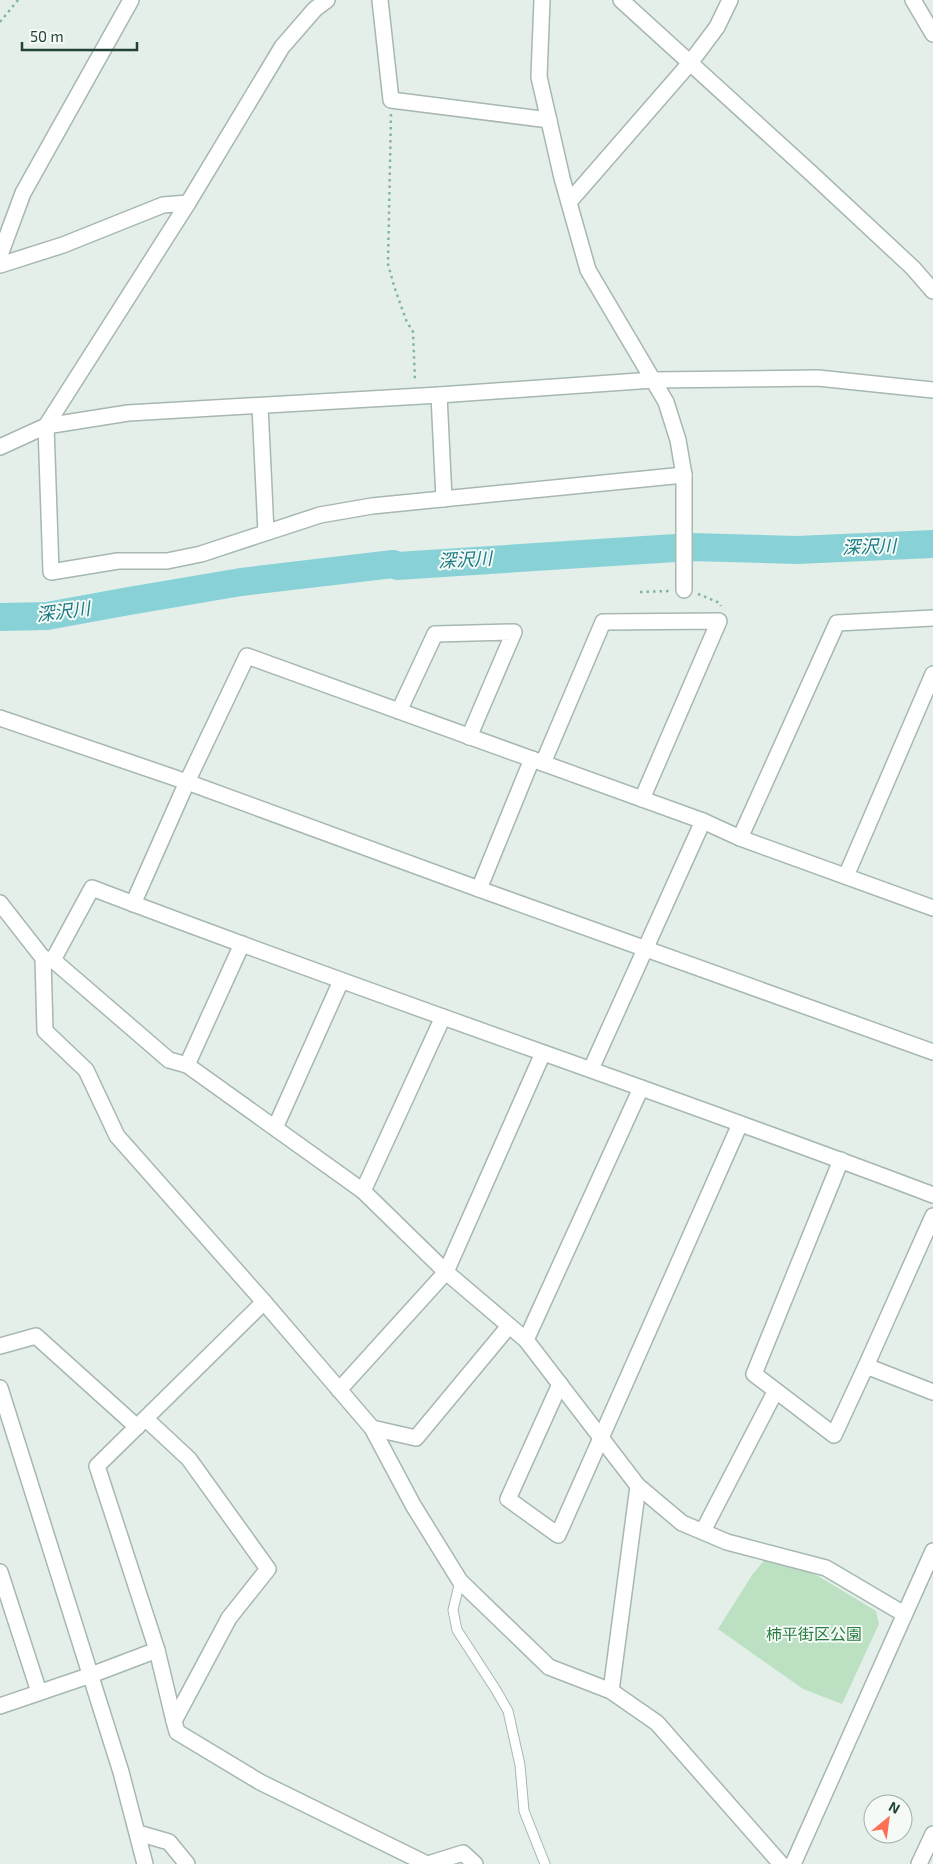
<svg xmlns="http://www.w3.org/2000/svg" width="933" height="1864" font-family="'Exo 2','Noto Sans JP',sans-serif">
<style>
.green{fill:#bbe1c2}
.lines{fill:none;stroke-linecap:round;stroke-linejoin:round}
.river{stroke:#88d2d7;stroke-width:28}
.service-casing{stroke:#a6b8b0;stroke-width:11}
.minor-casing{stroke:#a6b8b0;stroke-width:18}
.tertiary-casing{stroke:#a6b8b0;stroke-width:18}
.path{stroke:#82b5a1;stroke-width:2.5;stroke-dasharray:2.5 4;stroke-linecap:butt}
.service{stroke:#fff;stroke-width:9}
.minor{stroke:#fff;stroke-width:15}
.tertiary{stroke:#fff;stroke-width:15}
.labels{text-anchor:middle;stroke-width:4;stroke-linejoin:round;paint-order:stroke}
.park-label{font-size:16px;fill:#287c42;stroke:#f5faf7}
.water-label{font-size:18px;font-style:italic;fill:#167a84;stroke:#f5faf7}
</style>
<rect width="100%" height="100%" fill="#e4efe9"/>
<polygon class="green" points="766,1558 791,1564 818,1576 876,1611 879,1624 842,1704 803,1689 718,1629 752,1575"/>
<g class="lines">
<polyline class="river" points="0,617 47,616 129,601 241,582 393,564 397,566 691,547 797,550 933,544"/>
<defs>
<polyline id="service" points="460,1581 453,1610 457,1630 496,1690 508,1711 520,1765 524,1811 545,1864"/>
<g id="minor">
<polyline points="327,0 315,9 282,47 188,203 46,426 51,572 118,561 167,561 201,554 320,515 372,506 684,475"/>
<polyline points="380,0 391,100 549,120"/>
<polyline points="542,0 539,77 562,178 588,270 666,402 678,440 684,475 684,590"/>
<polyline points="913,0 933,34"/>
<polyline points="569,202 690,63 717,27 730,0"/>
<polyline points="0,265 63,245 163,205 188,203"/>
<polyline points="439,395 444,499"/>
<polyline points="260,406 266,532"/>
<polyline points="0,447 46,426 128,413 439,395 653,380 818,378 933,390"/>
<polyline points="399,711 435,634 514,632 469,737"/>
<polyline points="543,763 603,622 719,621 642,799"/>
<polyline points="740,838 837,623 933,618"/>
<polyline points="846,876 933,674"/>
<polyline points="479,889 532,759"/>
<polyline points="0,903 43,958 45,1031 86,1070 117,1136 264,1302 372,1428 413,1505 460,1581 549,1667 611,1691 657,1723 781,1864"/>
<polyline points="133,904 187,782 247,656 703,821 740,838 933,908"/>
<polyline points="43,958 53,960 169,1060 187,1065 363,1191 446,1272 526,1340 638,1486 682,1523 727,1542 826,1568 904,1614"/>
<path d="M53 960 92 888C371 995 654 1089 933 1195"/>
<polyline points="187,1065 242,944"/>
<polyline points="591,1069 703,821"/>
<polyline points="275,1128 341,981"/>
<polyline points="841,1160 754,1374 834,1435 866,1366 933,1216"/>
<polyline points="363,1191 443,1017"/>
<polyline points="526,1340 641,1088"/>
<polyline points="0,1346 36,1336 137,1427"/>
<polyline points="866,1366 933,1392"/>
<polyline points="560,1384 508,1499 558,1535 740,1124"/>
<polyline points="339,1390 446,1272 543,1053"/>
<polyline points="146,1419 189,1459 268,1569 229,1618 174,1721 157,1650"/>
<polyline points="372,1428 416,1438 509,1326"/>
<polyline points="703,1531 775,1392"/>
<polyline points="0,1572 39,1692"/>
<polyline points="611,1691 638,1486"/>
<polyline points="0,1706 91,1675 157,1650 97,1466 264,1302"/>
<polyline points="174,1721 177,1732 260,1782 427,1864"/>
<polyline points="138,1833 169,1842 187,1864"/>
<polyline points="428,1864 463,1853 475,1864"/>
<polyline points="919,1864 933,1834"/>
</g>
<g id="tertiary">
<polyline points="621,0 811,173 913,268 933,291"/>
<polyline points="0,255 23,193 131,0"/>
<polyline points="0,718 187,782 479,889 933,1052"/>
<polyline points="0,1388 121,1772 145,1864"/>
<polyline points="793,1864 933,1551"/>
</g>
</defs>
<use href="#service" class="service-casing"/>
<use href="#minor" class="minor-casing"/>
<use href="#tertiary" class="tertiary-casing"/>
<g class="path">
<polyline points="0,22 18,0"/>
<polyline points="391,114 388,264 394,286 406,320 413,332 415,381"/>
<polyline points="640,592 671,591"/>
<polyline points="698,594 720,603 721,606"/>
</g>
<use href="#service" class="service"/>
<use href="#minor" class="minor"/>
<use href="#tertiary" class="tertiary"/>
</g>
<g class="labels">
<g class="park-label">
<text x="814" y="1640">柿平街区公園</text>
</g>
<g class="water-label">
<text transform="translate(869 547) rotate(-2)" y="6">深沢川</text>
<text transform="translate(465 560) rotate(-3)" y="6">深沢川</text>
<text transform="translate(63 612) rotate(-7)" y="6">深沢川</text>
</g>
</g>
<g transform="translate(888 1819) rotate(29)"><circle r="24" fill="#f5faf7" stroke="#a0b0aa"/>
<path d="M0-4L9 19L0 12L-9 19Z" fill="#fd7054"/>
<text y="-8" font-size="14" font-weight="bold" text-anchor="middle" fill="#214237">N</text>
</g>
<path d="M22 42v8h115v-8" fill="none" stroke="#214237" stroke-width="2.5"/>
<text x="30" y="42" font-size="15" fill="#214237" stroke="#f5faf7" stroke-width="4" paint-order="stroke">50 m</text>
</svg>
